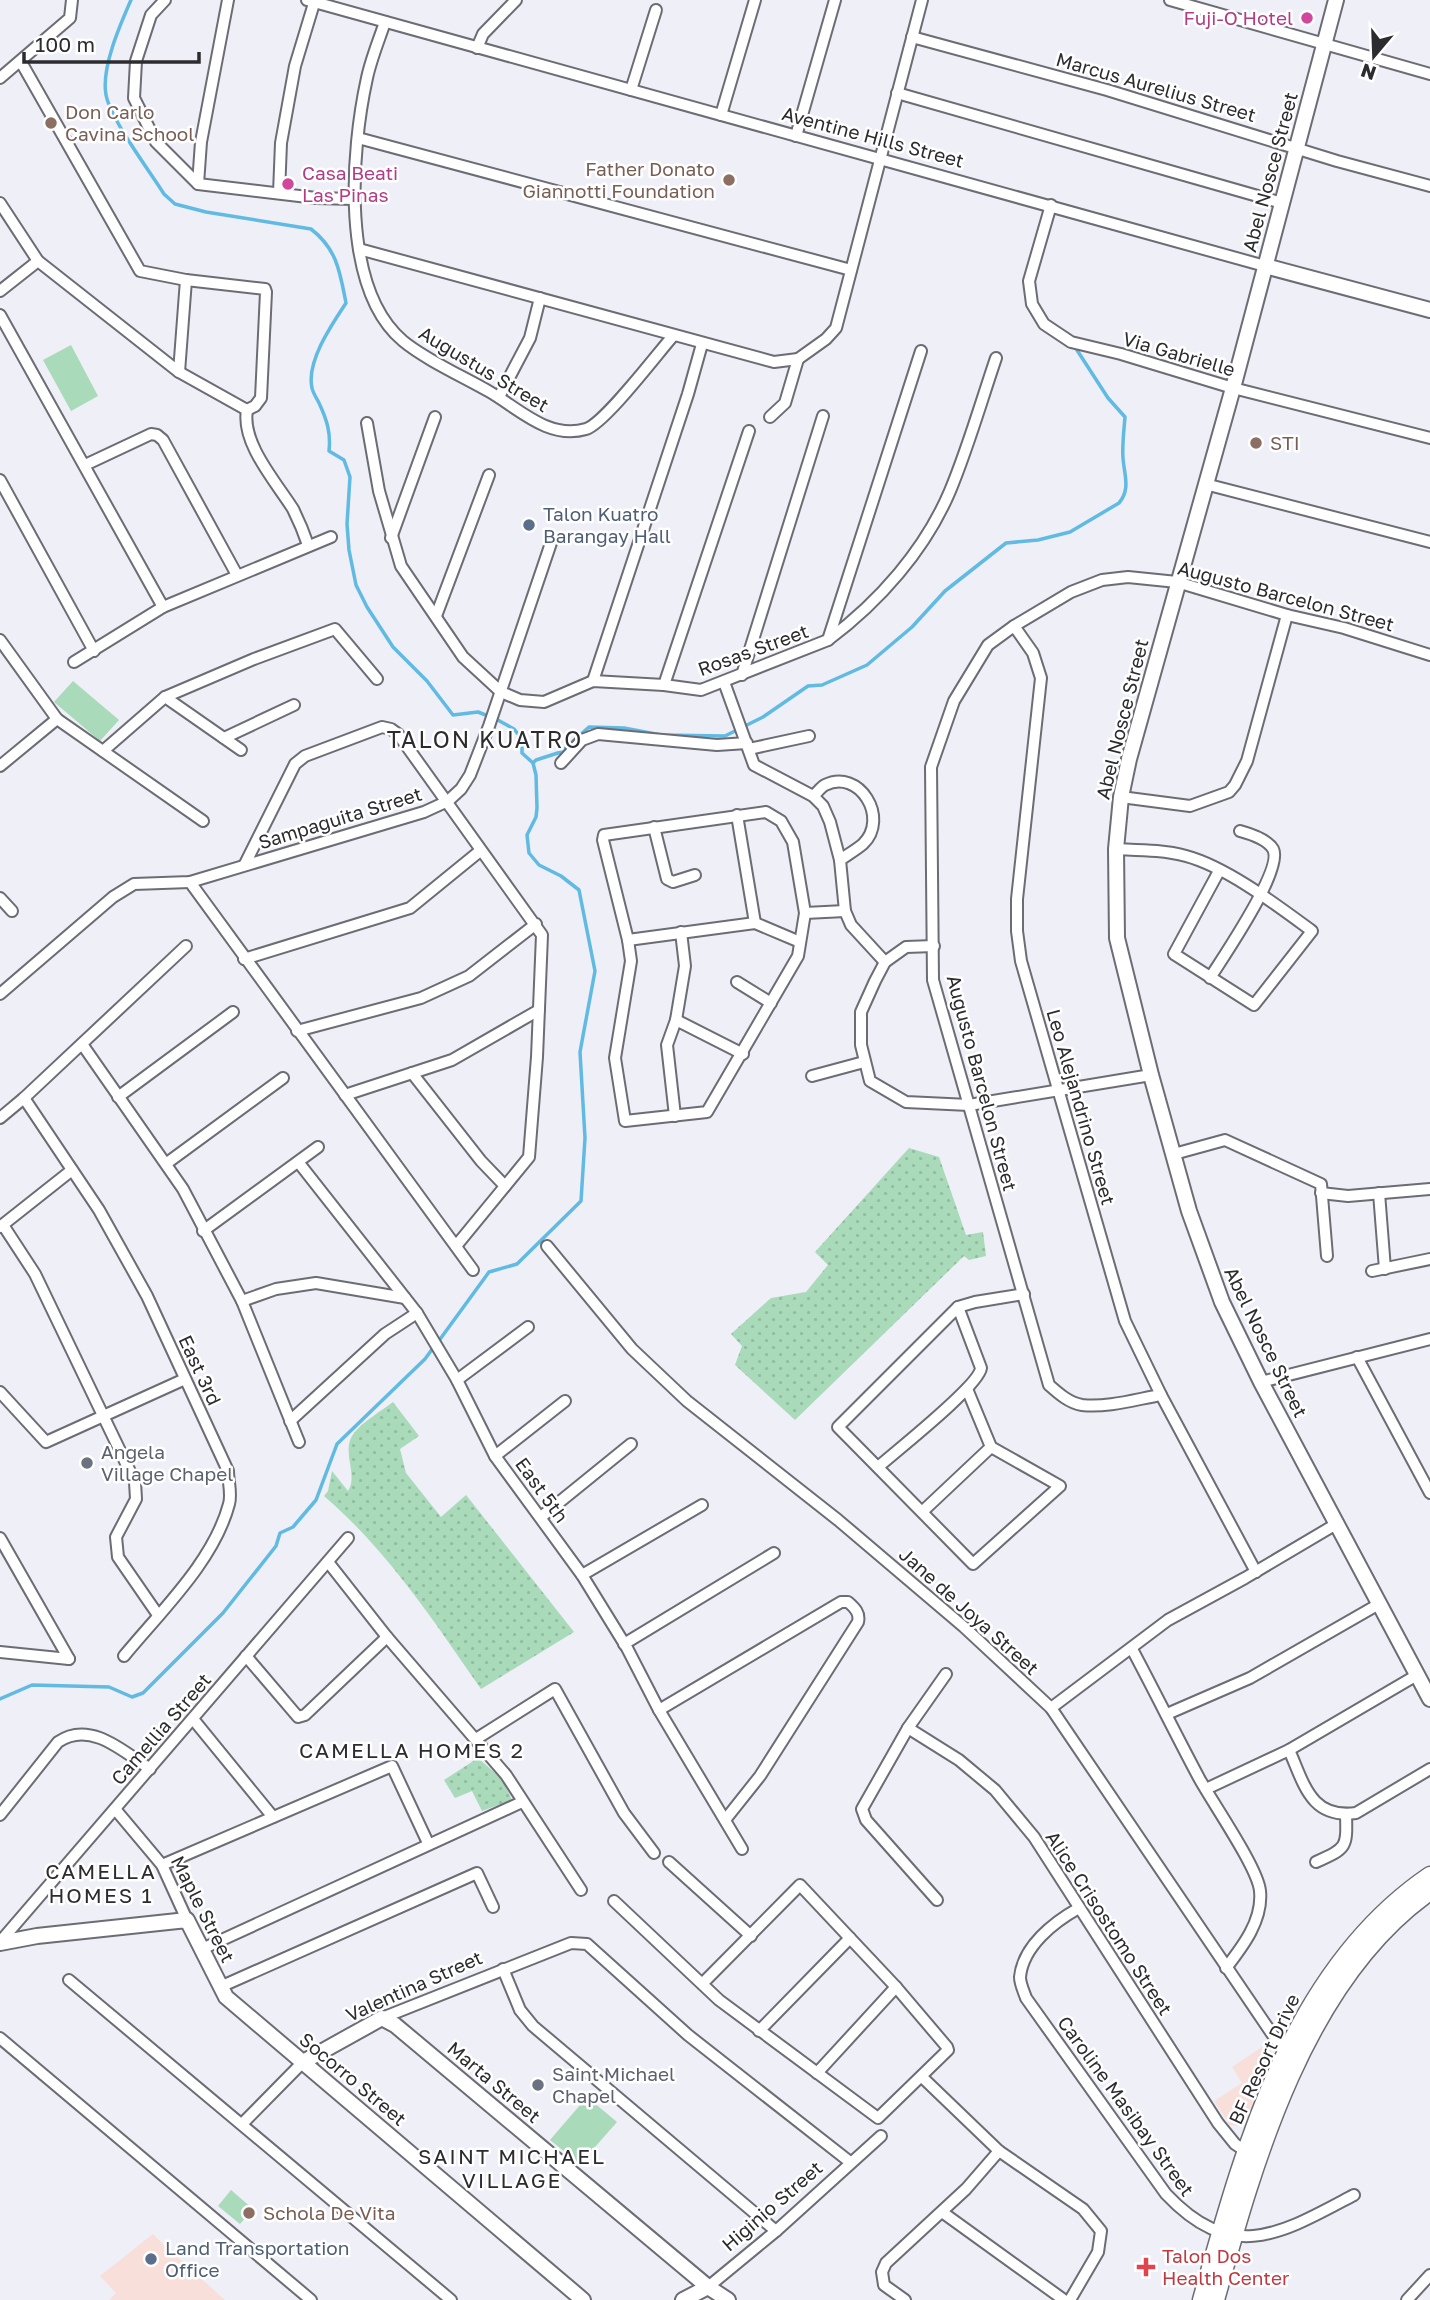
<svg xmlns="http://www.w3.org/2000/svg" width="1430" height="2300" font-family="'Golos Text',sans-serif">
<style>
.commercial{fill:#f9dfd9}
.green{fill:url(#green-dots)}
.pitch{fill:#a9dab9}
.lines{fill:none;stroke-linecap:round;stroke-linejoin:round}
.stream{stroke:#60bae2;stroke-width:3.5}
.minor-casing{stroke:#6c6c74;stroke-width:14}
.tertiary-casing{stroke:#6c6c74;stroke-width:18}
.secondary-casing{stroke:#6c6c74;stroke-width:19}
.minor{stroke:#fff;stroke-width:10}
.tertiary{stroke:#fff;stroke-width:14}
.secondary{stroke:#fff;stroke-width:16}
.hotel-dot{fill:#d1479c;stroke:#fff;stroke-width:2.5}
.education-dot{fill:#8d6e63;stroke:#fff;stroke-width:2.5}
.service-dot{fill:#5c6f8a;stroke:#fff;stroke-width:2.5}
.worship-dot{fill:#6b7280;stroke:#fff;stroke-width:2.5}
.health-dot{fill:#e0444e;stroke:#fff;stroke-width:2.5}
.labels{text-anchor:middle;stroke-width:5;stroke-linejoin:round;paint-order:stroke}
.hotel-label{font-size:19px;fill:#b23c85;stroke:#fff;text-anchor:end}
.street-label{font-size:19px;fill:#2c2c30;stroke:#fff}
.education-label{font-size:19px;fill:#785e54;stroke:#fff;text-anchor:start}
.service-label{font-size:19px;fill:#4e5e75;stroke:#fff;text-anchor:start}
.worship-label{font-size:19px;fill:#5b616d;stroke:#fff;text-anchor:start}
.health-label{font-size:19px;fill:#be3a42;stroke:#fff;text-anchor:start}
.neighbourhood-label{font-size:21px;letter-spacing:2px;fill:#2c2c30;stroke:#fff}
.quarter-label{font-size:23px;letter-spacing:2px;fill:#2c2c30;stroke:#fff}
</style>
<defs>
<pattern id="green-dots" width="8" height="8" patternUnits="userSpaceOnUse" patternTransform="scale(1.75)"><rect width="8" height="8" fill="#a9dab9"/><path d="M2 2h.1M6 6h.1" fill="none" stroke="#92bb9f" stroke-width="1.8" stroke-linecap="round"/></pattern>
</defs>
<rect width="100%" height="100%" fill="#eeeff7"/>
<g class="commercial">
<polygon points="1268,2043 1273,2056 1246,2118 1238,2126 1230,2125 1214,2101 1242,2083 1232,2067"/>
<polygon points="153,2234 167,2248 225,2300 109,2300 116,2293 100,2276"/>
</g>
<g class="green">
<polygon points="909,1148 939,1157 966,1235 983,1232 986,1256 969,1260 964,1256 795,1420 735,1365 742,1346 731,1334 771,1298 806,1292 828,1265 815,1252"/>
<path d="M393 1402 419 1436 400 1449 406 1473 441 1517 466 1495 574 1632 481 1689C434 1621 387 1550 324 1496L328 1491 332 1471 348 1491C359 1474 340 1451 354 1433 364 1421 381 1411 393 1402Z"/>
<polygon points="478,1758 502,1779 512,1800 482,1811 472,1791 455,1798 444,1780"/>
</g>
<g class="pitch">
<polygon points="71,345 98,396 71,411 43,360"/>
<polygon points="73,681 119,720 100,741 54,702"/>
<polygon points="587,2097 617,2122 580,2164 550,2140"/>
<polygon points="231,2190 253,2209 240,2224 218,2206"/>
</g>
<g class="lines">
<g class="stream">
<path d="M131 0C120 25 101 68 106 95 111 120 149 170 164 194L175 204 206 212 311 229C337 249 340 272 346 303 332 324 306 362 312 388 313 393 317 399 319 403 327 420 331 433 329 451L344 460 350 477 347 524 349 550 356 585 367 607 393 647 427 681 453 715 478 712 496 719 514 729 522 739V753L533 763 536 775 537 808 536 817 527 835 529 853 539 865 561 876 579 890 595 971 580 1052 585 1138 581 1201 517 1264 489 1272 438 1342"/>
<path d="M533 763 536 760 561 752 589 727 624 728 661 735 725 736 763 717 808 686 822 685 867 665 912 627 945 591 1006 543 1038 540 1070 532 1119 503C1131 489 1124 474 1123 458 1122 445 1124 430 1125 417L1108 398 1075 347"/>
<polyline points="0,1699 32,1685 109,1687 132,1697 143,1693 223,1613 276,1546 280,1533 293,1527 316,1500 337,1444 425,1359 433,1348"/>
</g>
<defs>
<g id="minor">
<polyline points="165,0 151,15 136,61 134,98 156,142 198,184 316,198 353,199"/>
<polyline points="307,0 1265,266"/>
<polyline points="1170,0 1430,74"/>
<path d="M385 22C379 40 371 59 367 78 351 150 340 288 403 341 426 360 464 377 490 392 519 409 549 440 586 429 605 423 657 354 673 336"/>
<polyline points="912,37 1107,90 1337,161 1430,186"/>
<polyline points="477,48 483,34 516,0"/>
<polyline points="21,62 140,271 186,280 265,289 266,292 261,398 255,406 247,410"/>
<polyline points="0,78 70,18 72,0"/>
<polyline points="631,90 656,10"/>
<polyline points="897,93 1282,203"/>
<polyline points="721,115 755,0"/>
<polyline points="796,136 835,0"/>
<polyline points="358,138 851,270"/>
<polyline points="198,184 201,142 228,0"/>
<polyline points="279,193 281,143 295,66 315,0"/>
<polyline points="0,203 38,261 179,372 247,410"/>
<polyline points="1051,205 1029,281 1032,304 1044,324 1071,342 1121,354 1233,388 1430,438"/>
<polyline points="359,249 774,362 798,359 826,339 836,328 922,0"/>
<polyline points="0,291 38,261"/>
<polyline points="0,315 163,607"/>
<polyline points="179,372 186,280"/>
<polyline points="499,397 530,338 540,298"/>
<path d="M247 410C241 443 276 482 293 509 299 521 304 533 308 545"/>
<polyline points="770,417 785,403 798,359"/>
<path d="M367 423 379 491 401 566 463 657 501 692 520 700 544 702 593 681 664 685 701 690 828 640C879 602 925 550 950 491 968 448 981 402 996 358"/>
<polyline points="85,465 151,434 157,435 163,440 237,575"/>
<polyline points="0,480 94,651"/>
<polyline points="1205,484 1430,542"/>
<polyline points="391,538 435,417"/>
<polyline points="436,616 489,475"/>
<polyline points="1014,626 1033,653 1041,678 1017,899 1017,931 1021,961 1125,1321 1161,1395 1256,1572"/>
<polyline points="0,640 57,719 203,821"/>
<polyline points="828,640 921,351"/>
<polyline points="74,662 163,607 331,537"/>
<polyline points="742,675 823,416"/>
<polyline points="593,681 688,394 702,344"/>
<polyline points="724,682 754,765 813,796 823,806 830,822 840,860 845,911 851,925 885,962"/>
<polyline points="664,685 749,431"/>
<polyline points="165,697 241,750"/>
<polyline points="224,738 294,705"/>
<polyline points="749,749 809,736"/>
<polyline points="103,751 165,697 254,659 335,629 377,679"/>
<polyline points="561,763 582,740 598,734 717,745 747,743"/>
<polyline points="0,766 57,719"/>
<path d="M813 796C817 793 821 787 825 785 859 768 890 818 863 844 856 850 847 855 840 860"/>
<polyline points="1121,797 1190,806 1229,792 1235,785 1247,761 1287,615"/>
<polygon points="766,812 781,821 793,842 805,913 798,956 707,1112 625,1121 615,1058 631,961 628,940 603,840 604,835"/>
<polyline points="737,815 755,923"/>
<polyline points="654,827 667,879 673,882 695,875"/>
<path d="M1116 849C1139 850 1164 850 1186 856 1227 867 1278 906 1312 931L1254 1005 1174 954 1219 871"/>
<polyline points="245,864 295,764 305,756 382,727 391,729 398,734 542,935 537,1057 529,1157 456,1246"/>
<polyline points="190,882 473,1270"/>
<polyline points="0,898 12,911"/>
<polyline points="805,913 845,911"/>
<polyline points="628,940 755,923 800,942"/>
<polyline points="934,946 906,947 885,962 875,981 861,1012 861,1045 870,1081 906,1102 969,1105 1151,1075"/>
<polyline points="244,959 410,908 480,851"/>
<path d="M1210 978C1223 957 1284 869 1273 849 1267 839 1251 834 1240 831"/>
<polyline points="737,982 771,1003"/>
<polyline points="0,994 113,897 134,884 190,882 424,812 448,801 461,789 470,775 489,726 552,540"/>
<polyline points="676,1020 743,1054"/>
<polyline points="297,1031 421,998 469,976 536,924"/>
<polyline points="82,1044 183,1189 242,1301 299,1442"/>
<polyline points="412,1073 481,1161 505,1186"/>
<polyline points="812,1076 864,1062"/>
<polyline points="345,1095 452,1060 539,1010"/>
<polyline points="118,1097 233,1012"/>
<path d="M24 1098 99 1210 147 1296 228 1471C228 1481 232 1494 229 1504 214 1561 161 1611 124 1656"/>
<polyline points="675,1116 667,1045 676,1020 685,966 681,932"/>
<polyline points="0,1118 24,1098 186,946"/>
<polyline points="1174,1154 1225,1140 1321,1184 1327,1256"/>
<polyline points="167,1163 283,1078"/>
<polyline points="299,1163 417,1313 457,1380 495,1456 582,1575 627,1648 659,1710 742,1849"/>
<polyline points="1321,1193 1348,1196 1430,1189"/>
<polyline points="1379,1193 1385,1269"/>
<polyline points="3,1225 35,1274 135,1482 136,1499 116,1537 118,1557 158,1615"/>
<polyline points="0,1227 72,1170"/>
<polyline points="203,1231 318,1147"/>
<polyline points="547,1246 632,1349 687,1401 838,1520 964,1627 1051,1708 1287,2056"/>
<polyline points="1372,1271 1430,1259"/>
<polyline points="242,1301 276,1289 316,1283 405,1298"/>
<polyline points="1357,1357 1430,1493"/>
<polyline points="457,1380 528,1327"/>
<polyline points="1261,1382 1430,1339"/>
<polyline points="967,1389 991,1447 1060,1486 973,1564 838,1427 958,1307 975,1302 1024,1294"/>
<polyline points="0,1392 46,1442 185,1379"/>
<path d="M1161 1395C1137 1399 1107 1408 1082 1405 1069 1403 1058 1393 1049 1385L933 980 931 767 954 701 988 645 1014 626 1071 592 1102 580 1128 577 1177 582 1287 615 1344 628 1430 655"/>
<polyline points="290,1421 385,1334 417,1313"/>
<polyline points="495,1456 565,1401"/>
<path d="M878 1467C896 1451 979 1386 981 1368L958 1307"/>
<polyline points="923,1511 991,1447"/>
<polyline points="541,1517 631,1444"/>
<polyline points="0,1538 69,1659"/>
<polyline points="328,1562 387,1637 506,1775 581,1890"/>
<polyline points="582,1575 702,1505"/>
<polyline points="624,1644 774,1553"/>
<path d="M1132 1649C1155 1692 1176 1735 1199 1778 1212 1802 1258 1868 1260 1891 1263 1920 1243 1946 1226 1968"/>
<polyline points="0,1652 69,1659"/>
<polyline points="246,1656 298,1717 305,1715 387,1637"/>
<polyline points="1051,1708 1168,1620 1245,1578 1338,1523"/>
<path d="M659 1710 841 1602H848C855 1608 860 1613 858 1622L760 1776 725 1820"/>
<polyline points="1167,1714 1250,1678 1379,1604"/>
<polyline points="193,1719 273,1817"/>
<polyline points="908,1728 959,1760 995,1790 1034,1837 1218,2123 1235,2144 1250,2154"/>
<polyline points="476,1739 555,1689 624,1813 654,1853"/>
<path d="M1289 1750C1304 1783 1310 1819 1356 1813L1430 1769"/>
<polyline points="1206,1789 1289,1750 1417,1675"/>
<polyline points="115,1809 162,1865 187,1920"/>
<path d="M0 1815 58 1742C90 1720 123 1751 150 1769"/>
<polyline points="669,1862 751,1936"/>
<path d="M1316 1862C1347 1848 1347 1848 1346 1814"/>
<polyline points="162,1865 392,1766 428,1843"/>
<polyline points="937,1900 866,1820 862,1809 908,1728 946,1674"/>
<polyline points="614,1901 719,2000 878,2118 948,2050 947,2047 896,1987 800,1885 702,1984"/>
<path d="M1079 1908C1054 1922 1023 1946 1020 1977 1020 1984 1024 1992 1026 1998L1166 2194C1233 2265 1282 2233 1354 2195"/>
<polyline points="0,1942 348,1538"/>
<polyline points="202,1949 522,1802"/>
<polyline points="503,1969 520,2010 533,2026 776,2231"/>
<polyline points="69,1980 451,2300"/>
<polyline points="220,1987 477,1873 493,1907"/>
<polyline points="382,2018 571,1943 587,1944 688,2035 850,2162"/>
<polyline points="759,2031 850,1938"/>
<polyline points="0,2038 311,2300"/>
<polyline points="817,2073 896,1987"/>
<polyline points="922,2077 999,2151 1083,2209 1101,2231 1098,2252 1070,2300"/>
<polyline points="242,2124 303,2062"/>
<polyline points="942,2212 1064,2300"/>
<polyline points="708,2287 776,2231 881,2136"/>
<polyline points="905,2300 884,2285 882,2272 886,2263 966,2189 999,2151"/>
<polyline points="1407,2300 1430,2275"/>
</g>
<g id="tertiary">
<polyline points="1336,0 1233,388 1129,759 1121,797 1116,849 1117,938 1151,1075 1189,1211 1222,1302 1261,1382 1430,1699"/>
<polyline points="1265,266 1430,310"/>
<polyline points="0,1943 37,1936 187,1920 226,1997 583,2300"/>
<polyline points="303,2062 382,2018 395,2025 708,2287 728,2300"/>
<polyline points="683,2300 708,2287"/>
</g>
<g id="secondary">
<path d="M1201 2300C1244 2147 1291 1969 1430 1875"/>
<path d="M1216 2300C1255 2160 1305 1980 1430 1892"/>
</g>
</defs>
<use href="#minor" class="minor-casing"/>
<use href="#tertiary" class="tertiary-casing"/>
<use href="#secondary" class="secondary-casing"/>
<use href="#minor" class="minor"/>
<use href="#tertiary" class="tertiary"/>
<use href="#secondary" class="secondary"/>
</g>
<g class="hotel-dot">
<circle cx="1307" cy="18" r="7"/>
<circle cx="288" cy="184" r="7"/>
</g>
<g class="education-dot">
<circle cx="51" cy="123" r="7"/>
<circle cx="729" cy="180" r="7"/>
<circle cx="1256" cy="443" r="7"/>
<circle cx="249" cy="2213" r="7"/>
</g>
<g class="service-dot">
<circle cx="529" cy="525" r="7"/>
<circle cx="151" cy="2259" r="7"/>
</g>
<g class="worship-dot">
<circle cx="87" cy="1463" r="7"/>
<circle cx="538" cy="2085" r="7"/>
</g>
<path class="health-dot" d="M1142.5 2256.5h7v7h7v7h-7v7h-7v-7h-7v-7h7z"/>
<g class="labels">
<g class="hotel-label">
<text x="1293" y="25">Fuji-O Hotel</text>
<text x="302" y="180" text-anchor="start">Casa Beati<tspan x="302" dy="22">Las Pinas</tspan></text>
</g>
<g class="street-label">
<text transform="translate(1156 87) rotate(16)" y="7">Marcus Aurelius Street</text>
<text transform="translate(873 137) rotate(15)" y="7">Aventine Hills Street</text>
<text transform="translate(1270 172) rotate(-75)" y="7">Abel Nosce Street</text>
<text transform="translate(1179 354) rotate(16)" y="7">Via Gabrielle</text>
<text transform="translate(484 369) rotate(31)" y="7">Augustus Street</text>
<text transform="translate(1286 596) rotate(15)" y="7">Augusto Barcelon Street</text>
<text transform="translate(753 650) rotate(-20)" y="7">Rosas Street</text>
<text transform="translate(1122 719) rotate(-76)" y="7">Abel Nosce Street</text>
<text transform="translate(340 818) rotate(-17)" y="7">Sampaguita Street</text>
<text transform="translate(982 1083) rotate(75)" y="7">Augusto Barcelon Street</text>
<text transform="translate(1081 1107) rotate(74)" y="7">Leo Alejandrino Street</text>
<text transform="translate(1266 1342) rotate(64)" y="7">Abel Nosce Street</text>
<text transform="translate(200 1370) rotate(65)" y="7">East 3rd</text>
<text transform="translate(542 1490) rotate(54)" y="7">East 5th</text>
<text transform="translate(969 1611) rotate(42)" y="7">Jane de Joya Street</text>
<text transform="translate(161 1729) rotate(-49)" y="7">Camellia Street</text>
<text transform="translate(203 1909) rotate(63)" y="7">Maple Street</text>
<text transform="translate(1109 1923) rotate(57)" y="7">Alice Crisostomo Street</text>
<text transform="translate(414 1986) rotate(-24)" y="7">Valentina Street</text>
<text transform="translate(1264 2059) rotate(-65)" y="7">BF Resort Drive</text>
<text transform="translate(353 2079) rotate(40)" y="7">Socorro Street</text>
<text transform="translate(494 2082) rotate(40)" y="7">Marta Street</text>
<text transform="translate(1126 2106) rotate(54)" y="7">Caroline Masibay Street</text>
<text transform="translate(772 2206) rotate(-41)" y="7">Higinio Street</text>
</g>
<g class="education-label">
<text x="65" y="119">Don Carlo<tspan x="65" dy="22">Cavina School</tspan></text>
<text x="715" y="176" text-anchor="end">Father Donato<tspan x="715" dy="22">Giannotti Foundation</tspan></text>
<text x="1270" y="450">STI</text>
<text x="263" y="2220">Schola De Vita</text>
</g>
<g class="service-label">
<text x="543" y="521">Talon Kuatro<tspan x="543" dy="22">Barangay Hall</tspan></text>
<text x="165" y="2255">Land Transportation<tspan x="165" dy="22">Office</tspan></text>
</g>
<g class="worship-label">
<text x="101" y="1459">Angela<tspan x="101" dy="22">Village Chapel</tspan></text>
<text x="552" y="2081">Saint Michael<tspan x="552" dy="22">Chapel</tspan></text>
</g>
<g class="health-label">
<text x="1162" y="2263">Talon Dos<tspan x="1162" dy="22">Health Center</tspan></text>
</g>
<g class="neighbourhood-label">
<text x="412" y="1758">CAMELLA HOMES 2</text>
<text x="101" y="1879">CAMELLA<tspan x="101" dy="24">HOMES 1</tspan></text>
<text x="512" y="2164">SAINT MICHAEL<tspan x="512" dy="24">VILLAGE</tspan></text>
</g>
<g class="quarter-label">
<text x="485" y="748">TALON KUATRO</text>
</g>
</g>
<g transform="translate(1374 56) rotate(199)" stroke="#ffffff" stroke-width="5" paint-order="stroke">
<path d="M0-5L12 26L0 18L-12 26Z" fill="#2c2c30"/>
<text y="-10" font-size="19" font-weight="bold" text-anchor="middle" fill="#2c2c30">N</text>
</g>
<path d="M24 52v10h175v-10" fill="none" stroke="#2c2c30" stroke-width="3.5"/>
<text x="35" y="52" font-size="21" fill="#2c2c30" stroke="#ffffff" stroke-width="5" paint-order="stroke">100 m</text>
</svg>
